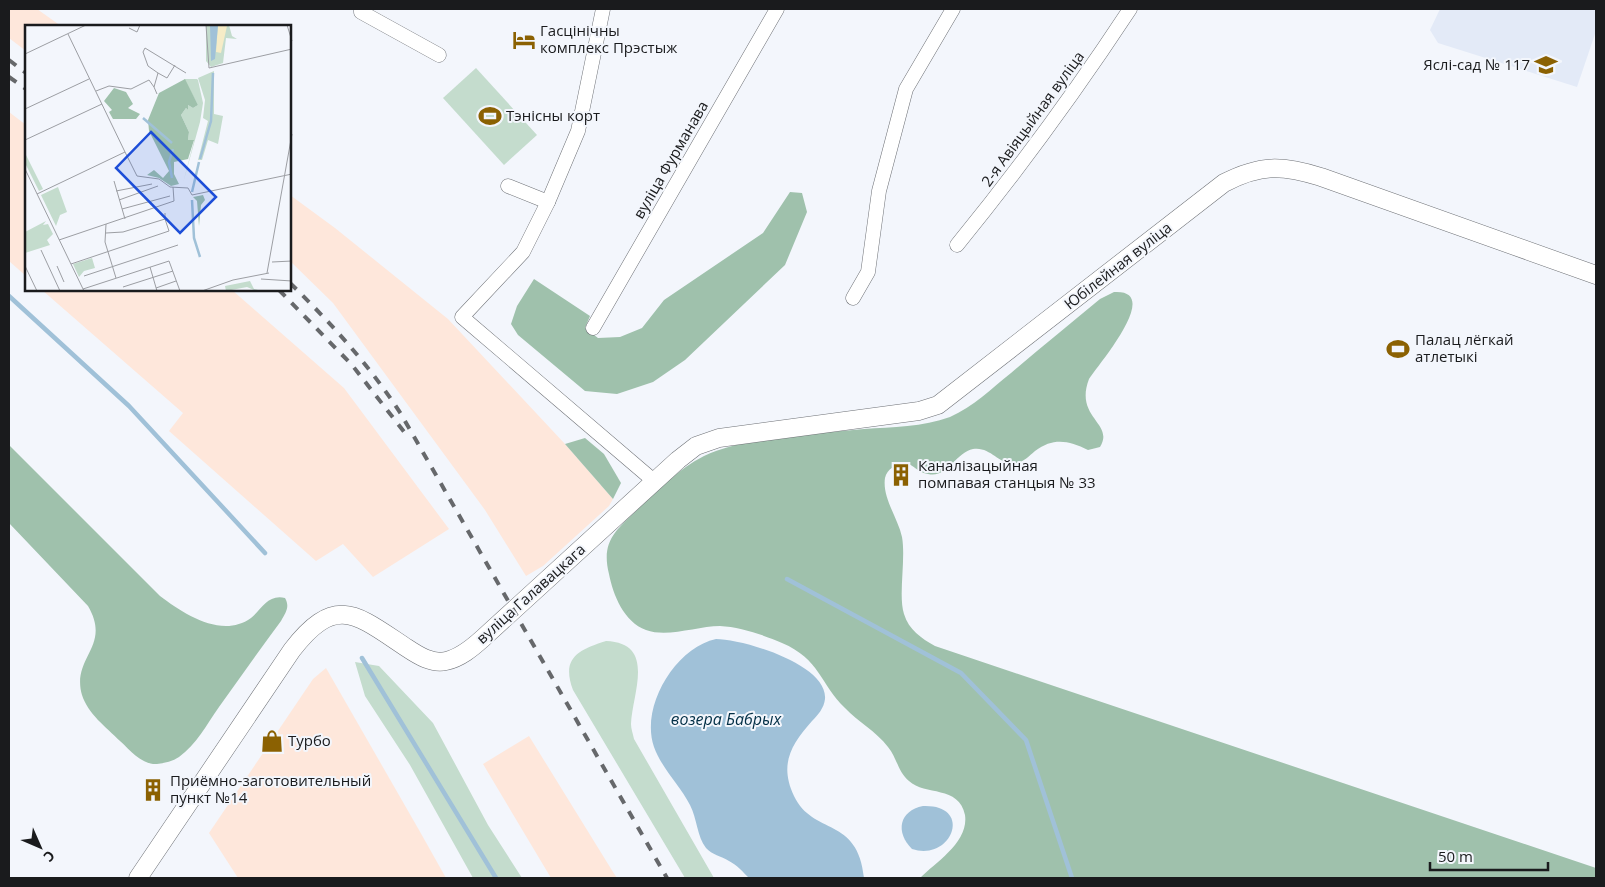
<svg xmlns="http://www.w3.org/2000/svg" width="1605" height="887" font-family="'Open Sans',sans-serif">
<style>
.industrial{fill:#fee7db}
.built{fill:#e3eaf7}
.green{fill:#c4dccd}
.forest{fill:#9fc1ac}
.water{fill:#a0c1d8}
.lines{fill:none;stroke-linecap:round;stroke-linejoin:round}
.stream{stroke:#a0c1d8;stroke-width:4.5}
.minor-casing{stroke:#6e7176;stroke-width:15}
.tertiary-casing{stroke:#6e7176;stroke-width:19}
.minor{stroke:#fff;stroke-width:14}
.tertiary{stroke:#fff;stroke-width:18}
.rail{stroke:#66686b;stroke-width:4;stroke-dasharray:9 9;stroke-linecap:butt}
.labels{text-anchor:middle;stroke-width:4;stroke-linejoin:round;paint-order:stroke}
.poi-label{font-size:15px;fill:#1a1b1d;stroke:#f3f6fc;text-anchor:start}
.street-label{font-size:15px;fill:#1a1b1d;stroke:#f3f6fc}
.water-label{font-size:16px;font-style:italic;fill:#022f46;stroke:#f3f6fc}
.inset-river{fill:none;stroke:#a0c1d8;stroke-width:2.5}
.inset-road{fill:none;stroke:#9c9ea3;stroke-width:1}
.view{fill:#1d4ed8;fill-opacity:0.15;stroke:#1d4ed8;stroke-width:2.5}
.inset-edge{fill:none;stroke:#1a1b1d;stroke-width:2.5}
</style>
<rect width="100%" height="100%" fill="#f3f6fc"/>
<g class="industrial">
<polygon points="9,9 37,9 61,26 26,26 26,51 9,38"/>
<polygon points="9,112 26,125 26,276 9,261"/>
<polygon points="290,195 335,228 448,319 565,444 613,499 609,506 543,566 526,576 485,510 333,303 290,261"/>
<polygon points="42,290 232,290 344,388 449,529 373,577 343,544 316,561 169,431 183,413"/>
<polygon points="326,668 419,830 446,878 238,878 209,833 313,679"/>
<polygon points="529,736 613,872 617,878 551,878 483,764"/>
</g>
<polygon class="built" points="1440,9 1596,9 1596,31 1577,87 1438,43 1430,30"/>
<g class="green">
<polygon points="476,68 537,135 504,165 443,98"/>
<path d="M606 641C657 643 632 694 631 724 631 729 633 734 634 739L714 878H685L573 690C561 658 578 650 606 641Z"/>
<polygon points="355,662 379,666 433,723 488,825 522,878 473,878 410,765 365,696"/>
</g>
<g class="forest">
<polygon points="790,192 802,193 807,212 785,265 685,360 653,382 617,394 585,391 518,335 511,324 517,306 534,279 590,316 585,328 598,338 620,337 642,328 664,300 763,233"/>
<path d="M1114 292C1164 289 1098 365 1089 379 1074 418 1115 423 1100 447L1088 450C1069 441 1054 437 1035 451 1029 456 1024 462 1016 463 999 466 991 446 973 449 956 452 947 479 928 474 919 473 913 465 905 462 896 464 887 469 885 478 882 498 898 518 902 537 906 560 898 595 904 614 909 630 921 638 935 646L1596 868V878H920C936 862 969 842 965 815 959 785 925 796 909 781 898 772 897 758 888 747 876 731 858 722 845 708 820 684 820 659 782 643 764 635 740 627 720 626 697 626 668 638 646 630 624 622 613 595 609 574 601 542 615 531 637 510 657 491 678 469 704 456 743 437 820 433 864 429 892 427 923 427 950 417 973 407 992 388 1011 373 1040 348 1070 324 1100 299Z"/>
<polygon points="585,438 604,454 621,483 613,499 565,444"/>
<path d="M9 445 160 596C184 614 222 639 251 618 262 609 268 594 285 598 290 607 286 612 281 621 260 649 240 678 219 707 207 724 196 745 179 757 173 761 165 763 157 764 142 765 131 751 120 741 106 727 88 714 82 695 71 657 112 647 88 606L9 523Z"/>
</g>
<g class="water">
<path d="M716 639C742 639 828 664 825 699 824 708 818 715 812 721 791 745 779 764 794 796 813 836 858 816 864 878H749C743 872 737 865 729 861 721 856 712 855 706 848 697 837 697 818 690 805 680 785 662 769 654 747 640 707 675 648 716 639Z"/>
<path d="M923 806C974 804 952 862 912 849 895 832 899 811 923 806Z"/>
</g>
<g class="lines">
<g class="stream">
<polyline points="9,296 129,406 265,553"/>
<polyline points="787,579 961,673 1026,740 1072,878"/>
<polyline points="362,658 496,878"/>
</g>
<defs>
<g id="minor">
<polyline points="361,9 361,12 439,55"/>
<polyline points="603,9 578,131 548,202 523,252 462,317 654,481"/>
<polyline points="508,186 548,202"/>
<path d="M957 245C1019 169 1076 91 1130 9"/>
<polyline points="853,298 868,272 879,191 906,89 953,9"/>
<polyline points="593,328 777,9"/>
</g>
<path id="tertiary" d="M138 878 292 650C336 593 357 615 407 648 419 656 432 664 446 661 460 658 472 648 482 639L678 460 696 446 719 438 919 411 938 405 1224 183C1261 164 1282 165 1321 177L1596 275"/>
</defs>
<use href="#minor" class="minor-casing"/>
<use href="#tertiary" class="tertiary-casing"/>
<use href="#minor" class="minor"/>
<use href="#tertiary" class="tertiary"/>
<g class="rail">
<polyline points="9,60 26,73"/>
<polyline points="9,77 26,89"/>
<path d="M290 283C331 323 370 366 401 414L667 878"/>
<polyline points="279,290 352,365 405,433"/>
</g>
</g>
<defs>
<symbol id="hotel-bare" viewBox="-9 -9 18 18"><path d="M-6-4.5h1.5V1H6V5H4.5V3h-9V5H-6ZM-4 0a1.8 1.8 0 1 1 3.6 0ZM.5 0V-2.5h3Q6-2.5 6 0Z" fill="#8b6102" stroke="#f3f6fc" stroke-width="2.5" paint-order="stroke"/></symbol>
<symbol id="school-bare" viewBox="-9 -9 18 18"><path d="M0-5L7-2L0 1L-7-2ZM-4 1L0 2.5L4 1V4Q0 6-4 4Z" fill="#8b6102" stroke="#f3f6fc" stroke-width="2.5" paint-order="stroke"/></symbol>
<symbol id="stadium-bare" viewBox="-9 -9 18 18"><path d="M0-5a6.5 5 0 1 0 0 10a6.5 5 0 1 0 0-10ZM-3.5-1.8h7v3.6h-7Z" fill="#8b6102" stroke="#f3f6fc" stroke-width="2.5" paint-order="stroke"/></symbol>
<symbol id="building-bare" viewBox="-9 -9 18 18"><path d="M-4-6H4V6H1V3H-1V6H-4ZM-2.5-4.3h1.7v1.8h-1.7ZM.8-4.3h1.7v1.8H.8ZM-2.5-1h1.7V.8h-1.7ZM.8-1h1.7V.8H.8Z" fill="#8b6102" stroke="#f3f6fc" stroke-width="2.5" paint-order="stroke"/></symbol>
<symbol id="shop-bare" viewBox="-9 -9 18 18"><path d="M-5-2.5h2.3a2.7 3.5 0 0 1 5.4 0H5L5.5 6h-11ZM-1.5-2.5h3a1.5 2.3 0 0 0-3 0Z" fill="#8b6102" stroke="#f3f6fc" stroke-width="2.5" paint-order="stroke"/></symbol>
</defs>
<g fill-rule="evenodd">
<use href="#hotel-bare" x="508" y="24" width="32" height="32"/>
<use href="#school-bare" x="1530" y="49" width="32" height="32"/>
<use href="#stadium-bare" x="474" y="100" width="32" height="32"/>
<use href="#stadium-bare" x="1382" y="333" width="32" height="32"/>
<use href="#building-bare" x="885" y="459" width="32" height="32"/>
<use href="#shop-bare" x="256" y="725" width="32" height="32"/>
<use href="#building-bare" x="137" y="774" width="32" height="32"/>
</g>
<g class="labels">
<g class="poi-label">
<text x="540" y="36">Гасцінічны<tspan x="540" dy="17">комплекс Прэстыж</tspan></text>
<text x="1530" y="70" text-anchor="end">Яслі-сад № 117</text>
<text x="506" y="121">Тэнісны корт</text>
<text x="1415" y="345">Палац лёгкай<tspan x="1415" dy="17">атлетыкі</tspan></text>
<text x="918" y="471">Каналізацыйная<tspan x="918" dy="17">помпавая станцыя № 33</tspan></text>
<text x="288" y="746">Турбо</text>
<text x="170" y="786">Приёмно-заготовительный<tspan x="170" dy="17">пункт №14</tspan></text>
</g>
<g class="street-label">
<text transform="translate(1033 119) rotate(-54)" y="5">2-я Авіяцыйная вуліца</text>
<text transform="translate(671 160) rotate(-60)" y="5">вуліца Фурманава</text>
<text transform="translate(1118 266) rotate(-38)" y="5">Юбілейная вуліца</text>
<text transform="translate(531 594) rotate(-42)" y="5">вуліца Галавацкага</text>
</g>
<g class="water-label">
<text x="726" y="725">возера Бабрых</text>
</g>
</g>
<g transform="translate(25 25)">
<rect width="266" height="266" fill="#f3f6fc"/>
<path d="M181 0H204L207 11 212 14 201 13 198 38 186 42 181 36ZM189 46V89L198 91 193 119 183 115 177 135H173L183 96 178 93 180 75 173 53ZM159 54H172L173 55 178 78 175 97 158 158 169 116 163 115 164 107 156 90 161 83 163 85V80L168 83 173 80ZM0 128 18 164 14 166 0 138ZM33 162 42 187 35 190 31 201 16 170ZM21 196 18 200 23 199 28 209 22 215 25 220 0 228V207ZM67 233 70 243 59 246 54 252 48 239ZM225 256 229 264 237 266 229 265 222 262 201 266 200 261Z" fill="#c4dccd"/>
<path d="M160 54 173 80 168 83 163 80V85L161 83 156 90 164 107 163 115H169L163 134 149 137V149L154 159 146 161 134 153 122 150 129 145 138 153 144 146 124 106 123 95 134 68ZM89 63 101 67 108 79 103 83 115 89 111 94H88L84 87 87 85 79 76ZM178 170 180 175 176 180 174 201 172 176 168 172Z" fill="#9fc1ac"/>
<path d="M193 0 202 1 196 28 191 27Z" fill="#f6ecc7"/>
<path d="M185 0H193L190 34 186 36Z" fill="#a0c1d8"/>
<path class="inset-river" d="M118 93 147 118M175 134 186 96 188 48M147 153 144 137 148 124M167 167 174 137M167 175 169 213 175 232"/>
<path class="inset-road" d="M181 0 184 43 267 24M262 0 267 16M104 3 112 7 115 0M0 29 61 0M133 48 142 53 150 40M71 66 84 61 106 64 124 55 129 62M132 69 129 62 133 48 123 41 118 27 120 23 161 48M0 84 64 54M0 115 77 79M100 127 112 151 134 154 145 162 163 163 167 170 267 149M0 144 59 266M89 156 100 194M91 166 127 159M12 169 100 127 43 9M94 175 133 161M97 184 145 171M81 199 80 217 91 253M81 208 98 207 140 194V188M34 215 149 176 148 162M16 225 35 266M247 237 267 236M46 239 144 206 140 194M0 241 12 266M32 241 39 257M125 242 132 266M242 248 267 109M59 251 153 220M236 254 267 256M98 262 148 246M131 263 151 256M58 264 144 236 155 266M177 266 208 255 244 248"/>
<path class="view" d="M126 107 191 172 155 208 91 143Z"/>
<rect width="266" height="266" class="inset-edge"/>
</g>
<rect width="1605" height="887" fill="none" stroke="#1a1b1d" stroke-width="20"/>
<g transform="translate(40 847) rotate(135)" stroke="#f3f6fc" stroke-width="4" paint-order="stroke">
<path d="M0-4L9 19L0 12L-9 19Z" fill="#1a1b1d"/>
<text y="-8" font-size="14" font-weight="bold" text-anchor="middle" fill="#1a1b1d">С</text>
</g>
<path d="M1430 862v8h118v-8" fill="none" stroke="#1a1b1d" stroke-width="2.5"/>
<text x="1438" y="862" font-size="15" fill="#1a1b1d" stroke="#f3f6fc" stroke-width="4" paint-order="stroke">50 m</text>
</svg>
